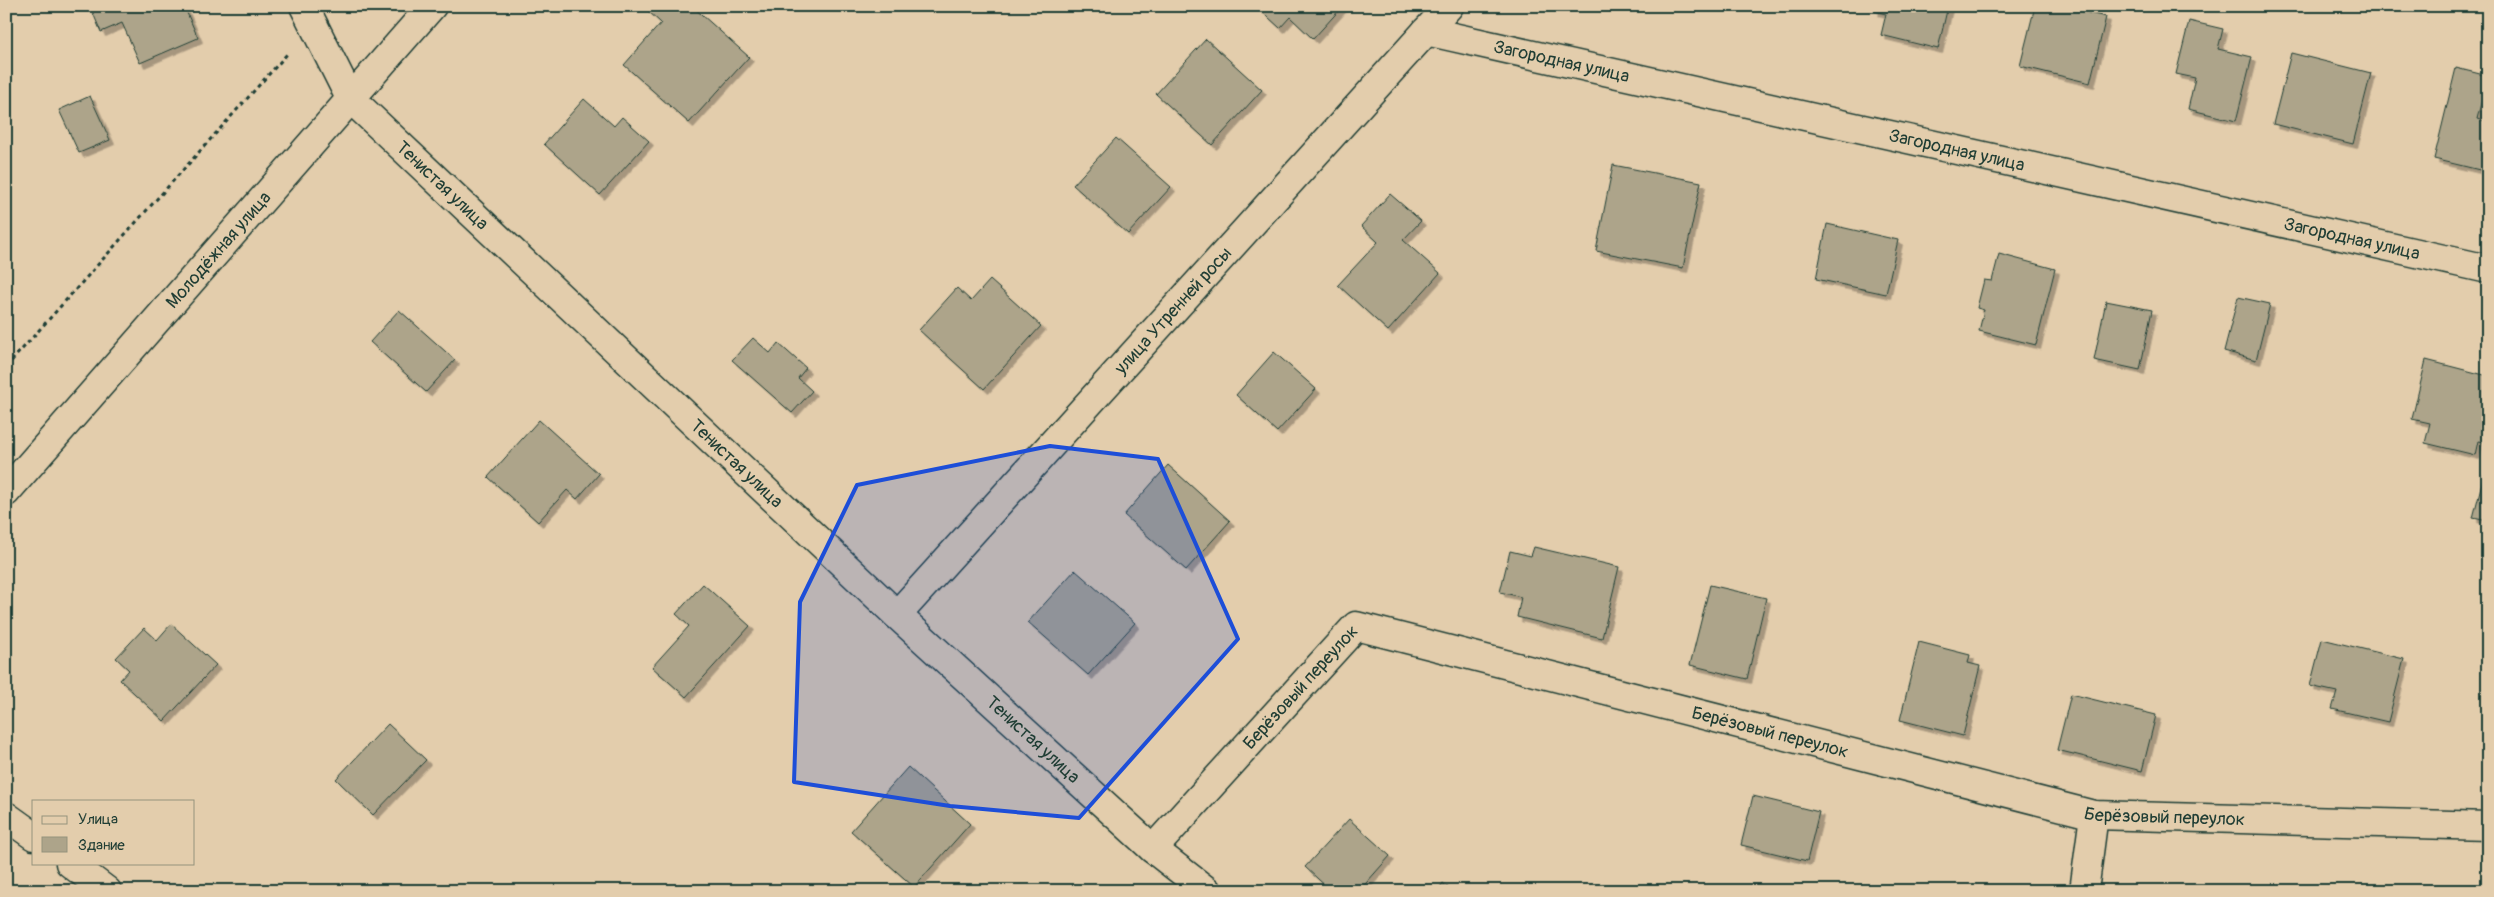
<svg xmlns="http://www.w3.org/2000/svg" width="2494" height="897" font-family="Pangolin,sans-serif">
<style>
.building{fill:#ada48a;stroke:#1f3d34;filter:url(#shadow)}
.lines{fill:none;stroke-linecap:round;stroke-linejoin:round}
.street-casing{stroke:#1f3d34;stroke-width:31}
.secondary-casing{stroke:#1f3d34;stroke-width:31}
.path{stroke:#1f3d34;stroke-width:3;stroke-dasharray:4 4;stroke-linecap:butt}
.street{stroke:#e3cdac;stroke-width:28}
.secondary{stroke:#e3cdac;stroke-width:28}
.marked{fill:#1d4ed8;fill-opacity:0.2;stroke:#1d4ed8;stroke-width:4;stroke-linejoin:round}
.labels{text-anchor:middle;stroke-width:4;stroke-linejoin:round;paint-order:stroke}
.street-label{font-size:18px;fill:#1f3d34;stroke:#e3cdac}
</style>
<defs>
<filter id="shadow"><feDropShadow dx="4.5" dy="4.5" stdDeviation="0" flood-color="#0004"/></filter>
</defs>
<rect width="100%" height="100%" fill="#e3cdac"/>
<filter id="ink" filterUnits="userSpaceOnUse"><feTurbulence type="fractalNoise" baseFrequency=".02" numOctaves="2"/><feDisplacementMap in="SourceGraphic" scale="10" xChannelSelector="R" yChannelSelector="G"/><feConvolveMatrix kernelMatrix="1 2 1 2 8 2 1 2 1" color-interpolation-filters="sRGB"/></filter>
<g filter="url(#ink)">
<g class="building">
<polygon points="90,6 184,6 198,38 140,63 122,23 101,32"/>
<polygon points="651,6 692,6 749,57 689,123 624,65 661,23 647,10"/>
<polygon points="1256,6 1343,6 1313,39 1290,17 1280,28"/>
<polygon points="1876,6 1948,6 1938,49 1881,35 1886,14 1874,11"/>
<polygon points="2035,6 2059,6 2106,17 2090,83 2020,66"/>
<polygon points="2189,21 2223,29 2218,49 2252,57 2236,121 2188,109 2195,78 2176,74"/>
<polygon points="1206,39 1262,90 1212,145 1156,94"/>
<polygon points="2291,53 2371,73 2353,144 2273,124"/>
<polygon points="2456,68 2488,76 2477,119 2488,122 2488,172 2434,159"/>
<polygon points="90,96 110,140 79,153 59,110"/>
<polygon points="584,99 614,126 622,117 649,141 600,195 544,144"/>
<polygon points="1116,138 1171,187 1128,234 1073,185"/>
<polygon points="1613,165 1701,182 1683,268 1596,251"/>
<polygon points="1390,194 1421,221 1403,240 1440,273 1388,331 1338,285 1378,242 1361,226"/>
<polygon points="1827,224 1898,240 1886,294 1816,279"/>
<polygon points="1999,254 2055,269 2036,345 1979,331 1984,310 1977,308 1984,280 1992,281"/>
<polygon points="990,280 1041,326 984,389 919,330 957,288 971,301"/>
<polygon points="2238,297 2270,304 2256,360 2224,351"/>
<polygon points="2106,301 2152,310 2140,370 2094,360"/>
<polygon points="399,310 455,360 426,392 370,342"/>
<polygon points="753,338 770,353 778,343 806,368 798,378 812,391 792,413 732,360"/>
<polygon points="1274,352 1316,389 1277,432 1236,395"/>
<polygon points="2426,360 2488,376 2488,443 2478,441 2475,455 2425,443 2430,423 2412,419"/>
<polygon points="539,420 599,474 577,499 567,490 538,522 488,477"/>
<polygon points="2488,459 2488,521 2473,518"/>
<polygon points="1168,465 1230,521 1186,570 1124,515"/>
<polygon points="1534,547 1619,567 1602,638 1517,617 1521,597 1500,592 1510,551 1531,556"/>
<polygon points="1075,570 1135,623 1088,675 1028,622"/>
<polygon points="703,584 750,626 686,697 652,667 689,626 676,614"/>
<polygon points="1710,585 1766,598 1747,679 1690,665"/>
<polygon points="171,624 216,665 164,721 120,680 129,670 116,658 144,628 157,640"/>
<polygon points="2322,639 2404,659 2388,722 2332,709 2337,692 2310,686"/>
<polygon points="1919,642 1970,655 1968,663 1980,666 1963,736 1900,720"/>
<polygon points="2071,694 2156,715 2142,771 2057,750"/>
<polygon points="388,724 426,760 373,815 336,779"/>
<polygon points="908,767 970,824 914,887 851,831"/>
<polygon points="1753,796 1819,812 1807,861 1741,845"/>
<polygon points="1349,819 1390,856 1359,891 1331,891 1305,867"/>
<polygon points="1443,883 1452,891 1437,891"/>
</g>
<g class="lines">
<defs>
<g id="street">
<path id="s1" d="M304 6 350 98 897 615 1153 849 1207 891"/>
<path id="s2" d="M1426 31 2488 269"/>
<path id="s3" d="M897 615 1449 6"/>
<polyline points="6,816 34,836"/>
<path id="s4" d="M1153 849 1356 626 2094 815 2488 826"/>
<polyline points="70,863 107,891"/>
<polyline points="2084,891 2094,815"/>
</g>
<g id="secondary">
<path id="s5" d="M6 492 432 6"/>
</g>
</defs>
<use href="#street" class="street-casing"/>
<use href="#secondary" class="secondary-casing"/>
<polyline class="path" points="6,367 288,53"/>
<use href="#street" class="street"/>
<use href="#secondary" class="secondary"/>
</g>
</g>
<path class="marked" d="M1050 446 1158 459 1238 639 1079 818 950 806 794 782 800 602 857 485Z"/>
<g class="labels">
<g class="street-label">
<text dy="6" stroke="none"><textPath href="#s2" startOffset="139">Загородная улица</textPath></text>
<text dy="6" stroke="none"><textPath href="#s2" startOffset="544">Загородная улица</textPath></text>
<text dy="6" stroke="none"><textPath href="#s1" startOffset="230">Тенистая улица</textPath></text>
<text dy="6" stroke="none"><textPath href="#s2" startOffset="949">Загородная улица</textPath></text>
<text dy="6" stroke="none"><textPath href="#s5" startOffset="322">Молодёжная улица</textPath></text>
<text dy="6" stroke="none"><textPath href="#s3" startOffset="411">улица Утренней росы</textPath></text>
<text dy="6" stroke="none"><textPath href="#s1" startOffset="635">Тенистая улица</textPath></text>
<text dy="6" stroke="none"><textPath href="#s4" startOffset="219">Берёзовый переулок</textPath></text>
<text dy="6" stroke="none"><textPath href="#s4" startOffset="729">Берёзовый переулок</textPath></text>
<text dy="6" stroke="none"><textPath href="#s1" startOffset="1040">Тенистая улица</textPath></text>
<text dy="6" stroke="none"><textPath href="#s4" startOffset="1134">Берёзовый переулок</textPath></text>
</g>
</g>
<rect width="2494" height="897" fill="none" stroke="#e3cdac" stroke-width="25"/>
<rect x="12" y="12" width="2469" height="872" fill="none" stroke="#1f3d34" stroke-width="2" filter="url(#ink)"/>
<rect x="32" y="800" width="162" height="65" fill="#e3cdac" stroke="#95937c"/>
<rect x="42" y="816" width="25" height="8" fill="#e3cdac" stroke="#95937c"/>
<text x="78" y="824" font-size="15" fill="#1f3d34">Улица</text>
<rect x="42" y="837" width="25" height="15" fill="#ada48a" stroke="#95937c"/>
<text x="78" y="850" font-size="15" fill="#1f3d34">Здание</text>
</svg>
